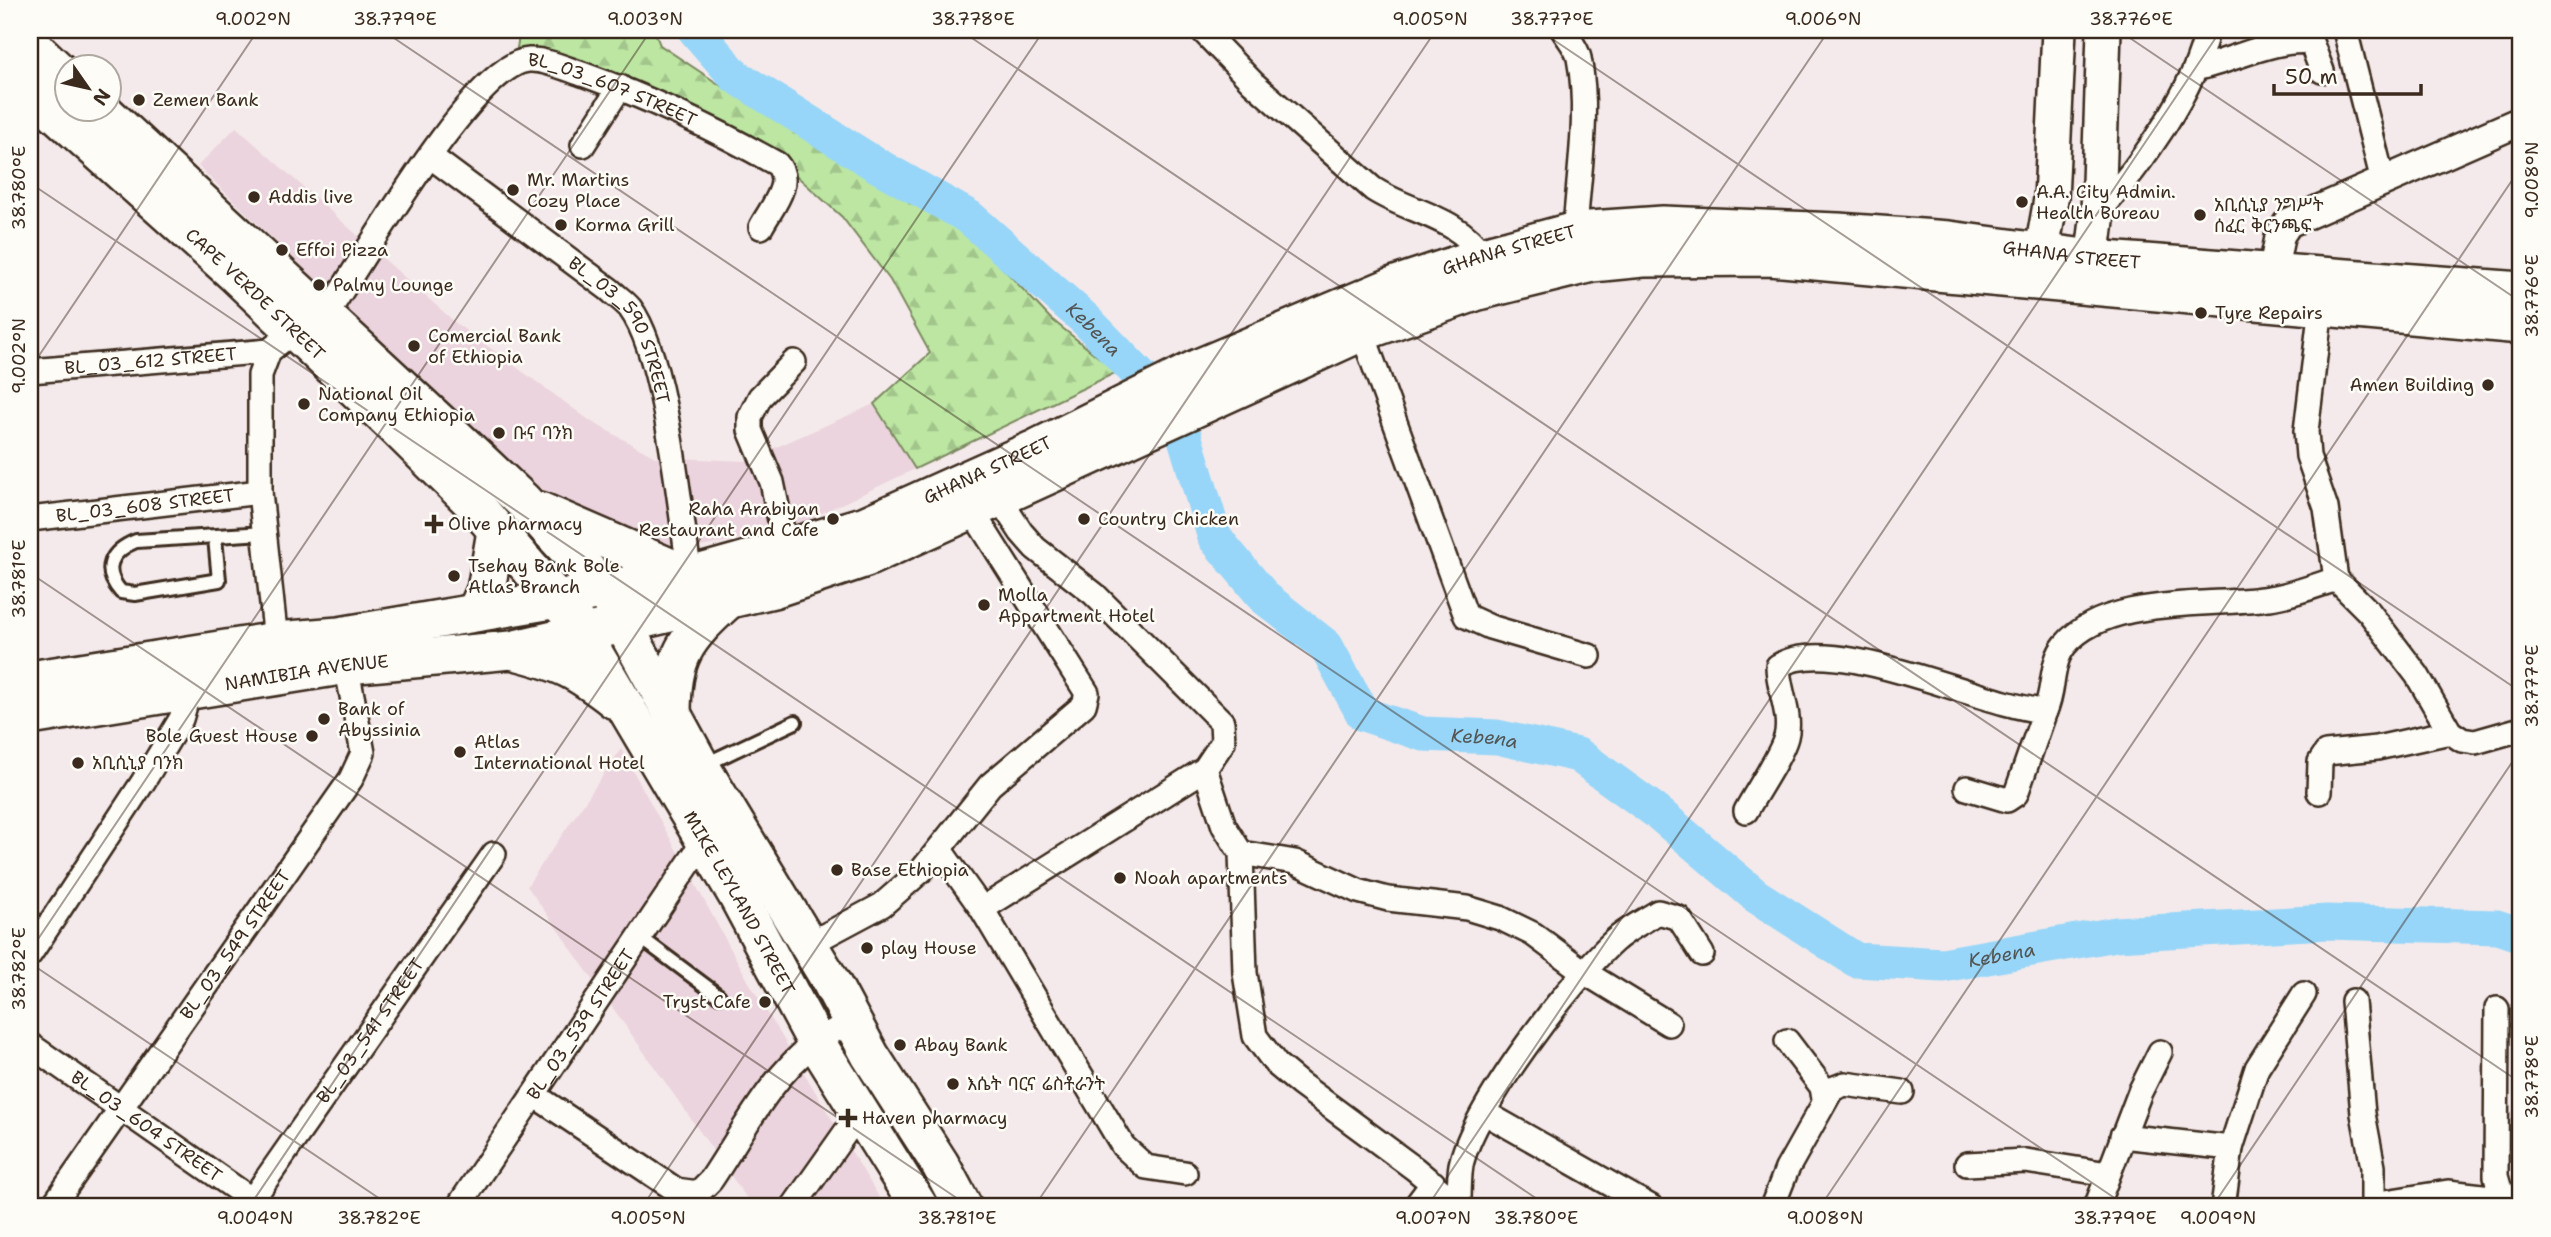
<svg xmlns="http://www.w3.org/2000/svg" width="2551" height="1237" font-family="'Shantell Sans','Noto Sans Ethiopic',sans-serif">
<style>
.built{fill:#ebd4dd}
.forest{fill:url(#forest-firs);stroke:#7c8860;stroke-width:2}
.lines{fill:none;stroke-linecap:round;stroke-linejoin:round}
.river{stroke:#97d6f8;stroke-width:35}
.service-casing{stroke:#3b2a1e;stroke-width:18}
.minor-casing{stroke:#3b2a1e;stroke-width:28}
.tertiary-casing{stroke:#3b2a1e;stroke-width:33}
.secondary-casing{stroke:#3b2a1e;stroke-width:38}
.primary-casing{stroke:#3b2a1e;stroke-width:42}
.service{stroke:#fdfcf7;stroke-width:12}
.minor{stroke:#fdfcf7;stroke-width:23}
.tertiary{stroke:#fdfcf7;stroke-width:28}
.secondary{stroke:#fdfcf7;stroke-width:33}
.primary{stroke:#fdfcf7;stroke-width:37}
.ticks{fill:none;stroke:#3b2a1e;stroke-width:2;stroke-opacity:0.45}
.poi-dot{fill:#3b2a1e;stroke:#fdfcf7;stroke-width:2.5}
.labels{text-anchor:middle;stroke-width:5;stroke-linejoin:round;paint-order:stroke}
.street-label{font-size:18px;fill:#3b2a1e;stroke:#fdfcf7}
.poi-label{font-size:18px;fill:#3b2a1e;stroke:#fdfcf7;text-anchor:start}
.water-label{font-size:19px;font-style:italic;fill:#525554;stroke:#fdfcf7}
.neatline{fill:none;stroke:#3b2a1e;stroke-width:2.5}
.ticks-label{font-size:18px;text-anchor:middle;fill:#3b2a1e}
</style>
<defs>
<pattern id="forest-firs" width="22" height="20" patternUnits="userSpaceOnUse" patternTransform="scale(1.75)"><rect width="22" height="20" fill="#bce6a2"/><path d="M5 1l3.5 6h-7zM16 11l3.5 6h-7z" fill="#a2c58b"/></pattern>
</defs>
<rect width="100%" height="100%" fill="#f5eaeb"/>
<filter id="ink" filterUnits="userSpaceOnUse"><feTurbulence type="fractalNoise" baseFrequency=".0143" numOctaves="2"/><feDisplacementMap in="SourceGraphic" scale="14" xChannelSelector="R" yChannelSelector="G"/><feConvolveMatrix kernelMatrix="1 2 1 2 8 2 1 2 1" color-interpolation-filters="sRGB"/></filter>
<g filter="url(#ink)">
<g class="built">
<polygon points="236,127 457,324 592,422 655,457 745,461 874,404 915,469 793,527 688,550 592,519 530,482 428,390 198,166"/>
<polygon points="621,749 749,982 885,1207 753,1207 527,886"/>
</g>
<polygon class="forest" points="520,30 654,30 660,45 726,89 964,227 1050,318 1117,372 915,469 874,404 930,353 890,280 842,217 788,168 617,76 517,48"/>
<g class="lines">
<path class="river" id="s1" d="M695 30 735 76 875 164 969 217 1086 320 1151 387 1174 402 1215 538 1265 598 1326 646 1363 714 1423 734 1497 737 1578 755 1657 812 1756 896 1856 960 1943 965 2116 934 2327 922 2497 927 2521 935"/>
<defs>
<g id="service">
<path d="M215 538 219 580 135 594 121 592C101 569 111 551 136 541L265 533"/>
<polyline points="704,765 795,722"/>
<polyline points="640,937 719,996"/>
</g>
<g id="minor">
<path d="M1202 30 1253 83 1373 189C1410 213 1457 216 1483 256"/>
<path d="M1563 30C1568 38 1577 48 1579 58 1590 113 1578 176 1575 231"/>
<polyline points="2345,30 2383,181"/>
<path d="M2198 68C2235 60 2274 38 2311 42L2322 71"/>
<polyline points="583,145 620,87"/>
<path id="s2" d="M430 156 610 290C616 296 624 301 630 308 666 356 680 512 690 576"/>
<path d="M2098 213C2139 167 2196 90 2207 30"/>
<polyline points="2321,307 2306,431 2308,456 2326,508 2336,579 2369,612 2417,675 2450,732 2462,740 2475,742 2521,729"/>
<path id="s3" d="M318 327C354 277 472 63 529 60 546 59 569 70 585 75 652 99 715 129 777 164 794 183 771 208 761 227"/>
<polyline points="1362,332 1466,616 1490,627 1589,656"/>
<path id="s4" d="M30 371 269 351"/>
<polyline points="999,498 1021,532 1035,548 1094,594 1222,722 1223,742 1205,769 1224,826 1241,853 1245,973 1255,1036 1276,1064 1300,1084 1415,1169 1459,1206"/>
<path id="s5" d="M30 519 260 492"/>
<polyline points="786,549 772,482 750,430 750,417 760,397 794,362"/>
<polyline points="276,641 260,492 260,375 269,351 294,331"/>
<polyline points="1967,788 2007,800 2016,794 2045,711"/>
<polyline points="2319,792 2320,762 2326,753 2377,748 2450,732"/>
<path d="M1746 811C1756 792 1781 756 1786 737 1792 715 1778 689 1778 666 1833 631 1981 706 2045 711 2055 690 2050 663 2065 645 2106 595 2211 607 2269 598 2292 595 2315 586 2336 579"/>
<polyline points="940,850 982,909 1123,1146 1146,1167 1185,1173"/>
<polyline points="1241,853 1295,862 1358,891 1388,899 1467,908 1500,918 1533,934 1584,972 1669,1024"/>
<polyline points="982,909 1205,769"/>
<polyline points="809,944 882,905 922,870 990,785 1084,705 1087,693 972,511"/>
<polyline points="30,954 143,782 181,719 189,692"/>
<polyline points="2353,1001 2363,1114 2373,1167 2373,1207"/>
<polyline points="2497,1009 2496,1176 2500,1190 2521,1206"/>
<polyline points="1787,1041 1822,1087 1824,1099"/>
<path id="s6" d="M30 1045 262 1207"/>
<path d="M534 1095 676 1190 698 1193 711 1180C742 1134 770 1077 815 1043 826 1034 840 1028 852 1021"/>
<polyline points="1485,1113 1651,1207"/>
<polyline points="2122,1136 2231,1148"/>
<polyline points="1967,1164 2026,1161 2108,1174"/>
<polyline points="2373,1204 2448,1192 2508,1199"/>
<path id="s7" d="M52 1207 351 779 363 753 344 654"/>
<path id="s8" d="M247 1207 494 854"/>
<path id="s9" d="M458 1207 704 841"/>
<polyline points="793,1207 860,1112"/>
<polyline points="1415,1207 1433,1183"/>
<path d="M1459 1207C1459 1193 1459 1178 1461 1165 1473 1108 1570 981 1614 941 1626 930 1644 921 1658 912L1679 918 1702 954"/>
<polyline points="1772,1207 1787,1169 1832,1089 1845,1084 1902,1092"/>
<polyline points="2096,1207 2140,1092 2160,1052"/>
<polyline points="2223,1207 2231,1148 2257,1068 2304,994"/>
</g>
<polyline id="tertiary" points="2273,271 2280,235 2288,223 2521,121"/>
<g id="secondary">
<polyline points="2037,278 2051,199 2059,30"/>
<polyline points="2089,285 2098,213 2104,30"/>
</g>
<g id="primary">
<polyline points="30,44 66,78"/>
<path id="s10" d="M30 90 234 273 398 429 474 504 573 618 737 895 816 1042 919 1207"/>
<polyline points="100,108 455,437 523,501 604,589 701,767 831,982 870,1055 940,1164 963,1207"/>
<polyline points="540,511 690,576"/>
<polyline points="476,612 486,590 496,531"/>
<path d="M515 651C563 663 576 670 615 700"/>
<path id="s11" d="M30 680 276 641 339 636 558 599 604 589 690 576 740 562 866 525 1033 450 1198 368 1393 286 1483 256 1575 231 1663 225 1838 232 1949 240 2092 259 2521 291"/>
<path d="M672 715C672 656 684 640 728 600"/>
<path id="s12" d="M30 716 347 665 511 650 773 589 866 558 1362 332 1478 291 1592 263 1643 258 1770 257 2521 325"/>
</g>
</defs>
<use href="#service" class="service-casing"/>
<use href="#minor" class="minor-casing"/>
<use href="#tertiary" class="tertiary-casing"/>
<use href="#secondary" class="secondary-casing"/>
<use href="#primary" class="primary-casing"/>
<use href="#service" class="service"/>
<use href="#minor" class="minor"/>
<use href="#tertiary" class="tertiary"/>
<use href="#secondary" class="secondary"/>
<use href="#primary" class="primary"/>
</g>
</g>
<path class="ticks" d="M382 30 2128 1207M960 30 2521 1083M1539 30 2521 692M2118 30 2521 302M30 183 1549 1207M30 369 258 30M30 573 970 1207M30 951 651 30M30 963 392 1207M249 1207 1044 30M642 1207 1436 30M1034 1207 1829 30M1427 1207 2221 30M1820 1207 2521 167M2212 1207 2521 749"/>
<g class="poi-dot">
<circle cx="139" cy="100" r="7"/>
<circle cx="513" cy="190" r="7"/>
<circle cx="254" cy="197" r="7"/>
<circle cx="2022" cy="202" r="7"/>
<circle cx="2200" cy="215" r="7"/>
<circle cx="561" cy="225" r="7"/>
<circle cx="282" cy="250" r="7"/>
<circle cx="319" cy="285" r="7"/>
<circle cx="2201" cy="313" r="7"/>
<circle cx="414" cy="346" r="7"/>
<circle cx="2488" cy="385" r="7"/>
<circle cx="304" cy="404" r="7"/>
<circle cx="499" cy="433" r="7"/>
<circle cx="833" cy="519" r="7"/>
<circle cx="1084" cy="519" r="7"/>
<path d="M430.5 513.5h7v7h7v7h-7v7h-7v-7h-7v-7h7z"/>
<circle cx="454" cy="576" r="7"/>
<circle cx="984" cy="605" r="7"/>
<circle cx="324" cy="719" r="7"/>
<circle cx="312" cy="736" r="7"/>
<circle cx="460" cy="752" r="7"/>
<circle cx="78" cy="763" r="7"/>
<circle cx="837" cy="870" r="7"/>
<circle cx="1120" cy="878" r="7"/>
<circle cx="867" cy="948" r="7"/>
<circle cx="765" cy="1002" r="7"/>
<circle cx="900" cy="1045" r="7"/>
<circle cx="953" cy="1084" r="7"/>
<path d="M844.5 1107.5h7v7h7v7h-7v7h-7v-7h-7v-7h7z"/>
</g>
<g class="labels">
<g class="street-label">
<text dy="6" stroke="none"><textPath href="#s3" startOffset="434">BL_03_607 STREET</textPath></text>
<text dy="6" stroke="none"><textPath href="#s11" startOffset="1552">GHANA STREET</textPath></text>
<text dy="6" stroke="none"><textPath href="#s11" startOffset="2119">GHANA STREET</textPath></text>
<text dy="6" stroke="none"><textPath href="#s10" startOffset="304">CAPE VERDE STREET</textPath></text>
<text dy="6" stroke="none"><textPath href="#s2" startOffset="264">BL_03_590 STREET</textPath></text>
<text dy="6" stroke="none"><textPath href="#s4" startOffset="121">BL_03_612 STREET</textPath></text>
<text dy="6" stroke="none"><textPath href="#s11" startOffset="985">GHANA STREET</textPath></text>
<text dy="6" stroke="none"><textPath href="#s5" startOffset="116">BL_03_608 STREET</textPath></text>
<text dy="6" stroke="none"><textPath href="#s12" startOffset="280">NAMIBIA AVENUE</textPath></text>
<text dy="6" stroke="none"><textPath href="#s10" startOffset="1088">MIKE LEYLAND STREET</textPath></text>
<text dy="6" stroke="none"><textPath href="#s7" startOffset="320">BL_03_549 STREET</textPath></text>
<text dy="6" stroke="none"><textPath href="#s9" startOffset="220">BL_03_539 STREET</textPath></text>
<text dy="6" stroke="none"><textPath href="#s8" startOffset="215">BL_03_541 STREET</textPath></text>
<text dy="6" stroke="none"><textPath href="#s6" startOffset="142">BL_03_604 STREET</textPath></text>
</g>
<g class="poi-label">
<text x="153" y="106">Zemen Bank</text>
<text x="527" y="186">Mr. Martins<tspan x="527" dy="21">Cozy Place</tspan></text>
<text x="2036" y="198">A.A. City Admin.<tspan x="2036" dy="21">Health Bureau</tspan></text>
<text x="268" y="203">Addis live</text>
<text x="2214" y="211">አቢሲኒያ ንግሥት<tspan x="2214" dy="21">ሰፈር ቅርንጫፍ</tspan></text>
<text x="575" y="231">Korma Grill</text>
<text x="296" y="256">Effoi Pizza</text>
<text x="333" y="291">Palmy Lounge</text>
<text x="2215" y="319">Tyre Repairs</text>
<text x="428" y="342">Comercial Bank<tspan x="428" dy="21">of Ethiopia</tspan></text>
<text x="2474" y="391" text-anchor="end">Amen Building</text>
<text x="318" y="400">National Oil<tspan x="318" dy="21">Company Ethiopia</tspan></text>
<text x="513" y="439">ቡና ባንክ</text>
<text x="819" y="515" text-anchor="end">Raha Arabiyan<tspan x="819" dy="21">Restaurant and Cafe</tspan></text>
<text x="1098" y="525">Country Chicken</text>
<text x="448" y="530">Olive pharmacy</text>
<text x="468" y="572">Tsehay Bank Bole<tspan x="468" dy="21">Atlas Branch</tspan></text>
<text x="998" y="601">Molla<tspan x="998" dy="21">Appartment Hotel</tspan></text>
<text x="338" y="715">Bank of<tspan x="338" dy="21">Abyssinia</tspan></text>
<text x="298" y="742" text-anchor="end">Bole Guest House</text>
<text x="474" y="748">Atlas<tspan x="474" dy="21">International Hotel</tspan></text>
<text x="92" y="769">አቢሲኒያ ባንክ</text>
<text x="851" y="876">Base Ethiopia</text>
<text x="1134" y="884">Noah apartments</text>
<text x="881" y="954">play House</text>
<text x="751" y="1008" text-anchor="end">Tryst Cafe</text>
<text x="914" y="1051">Abay Bank</text>
<text x="967" y="1090">እሴት ባርና ሬስቶራንት</text>
<text x="862" y="1124">Haven pharmacy</text>
</g>
<g class="water-label">
<text dy="7" stroke="none"><textPath href="#s1" startOffset="502">Kebena</textPath></text>
<text dy="7" stroke="none"><textPath href="#s1" startOffset="1111">Kebena</textPath></text>
<text dy="7" stroke="none"><textPath href="#s1" startOffset="1699">Kebena</textPath></text>
</g>
</g>
<rect width="2551" height="1237" fill="none" stroke="#fdfcf7" stroke-width="77"/>
<g transform="translate(88 88) rotate(124)"><circle r="33" fill="#fdfcf7" stroke="#afa8a0" stroke-width="2"/>
<path d="M0-5L12 26L0 18L-12 26Z" fill="#3b2a1e"/>
<text y="-10" font-size="19" font-weight="bold" text-anchor="middle" fill="#3b2a1e">N</text>
</g>
<path d="M2274 84v10h147v-10" fill="none" stroke="#3b2a1e" stroke-width="3.5"/>
<text x="2285" y="84" font-size="21" fill="#3b2a1e" stroke="#fdfcf7" stroke-width="5" paint-order="stroke">50 m</text>
<rect x="38" y="38" width="2474" height="1160" class="neatline"/>
<g class="ticks-label">
<text x="253" y="25">9.002°N</text>
<text x="395" y="25">38.779°E</text>
<text x="645" y="25">9.003°N</text>
<text x="973" y="25">38.778°E</text>
<text x="1430" y="25">9.005°N</text>
<text x="1552" y="25">38.777°E</text>
<text x="1823" y="25">9.006°N</text>
<text x="2131" y="25">38.776°E</text>
<text transform="translate(2532 180) rotate(-90)" y="6">9.008°N</text>
<text transform="translate(19 188) rotate(-90)" y="6">38.780°E</text>
<text transform="translate(2532 296) rotate(-90)" y="6">38.776°E</text>
<text transform="translate(19 356) rotate(-90)" y="6">9.002°N</text>
<text transform="translate(19 579) rotate(-90)" y="6">38.781°E</text>
<text transform="translate(2532 686) rotate(-90)" y="6">38.777°E</text>
<text transform="translate(19 969) rotate(-90)" y="6">38.782°E</text>
<text transform="translate(2532 1077) rotate(-90)" y="6">38.778°E</text>
<text x="255" y="1224">9.004°N</text>
<text x="379" y="1224">38.782°E</text>
<text x="648" y="1224">9.005°N</text>
<text x="957" y="1224">38.781°E</text>
<text x="1433" y="1224">9.007°N</text>
<text x="1536" y="1224">38.780°E</text>
<text x="1825" y="1224">9.008°N</text>
<text x="2115" y="1224">38.779°E</text>
<text x="2218" y="1224">9.009°N</text>
</g>
</svg>
